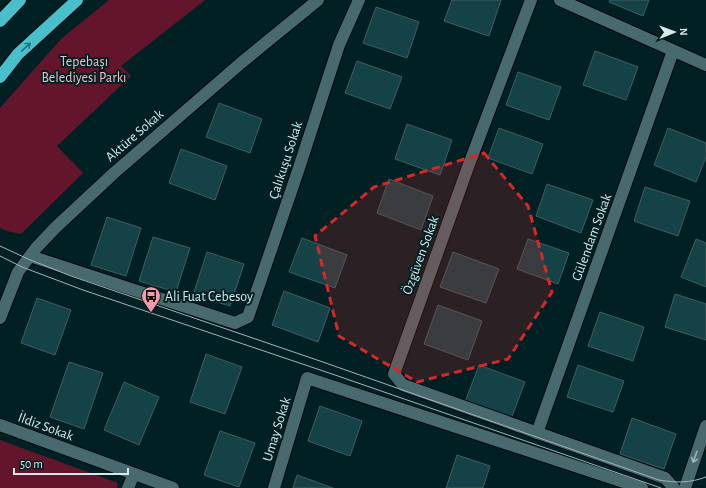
<svg xmlns="http://www.w3.org/2000/svg" width="706" height="488" font-family="'Alegreya Sans',sans-serif">
<style>
.green{fill:#63162b}
.building{fill:#144247;stroke:#3e5e61}
.lines{fill:none;stroke-linecap:round;stroke-linejoin:round}
.minor-casing{stroke:#00080b;stroke-width:14}
.highway-casing{stroke:#00080b;stroke-width:14}
.minor{stroke:#48696d;stroke-width:12}
.highway{stroke:#4abfcc;stroke-width:12}
.tram{stroke:#a0b5b8;stroke-width:1}
.oneway{stroke:#257078}
.oneway2{stroke:#9eb6b9}
.marked{fill:#d62828;fill-opacity:0.2;stroke:#d62828;stroke-width:3;stroke-dasharray:8 5;stroke-linejoin:round}
.labels{text-anchor:middle;stroke-width:4;stroke-linejoin:round;paint-order:stroke}
.park-label{font-size:14px;fill:#f4bfc6;stroke:#002023}
.street-label{font-size:14px;fill:#d7e9eb;stroke:#002023}
.poi-label{font-size:14px;fill:#d7e9eb;stroke:#002023;text-anchor:start}
</style>
<rect width="100%" height="100%" fill="#002023"/>
<g class="green">
<polygon points="109,0 205,0 121,66 131,76 57,146 83,173 21,234 7,231 0,228 0,108 61,39"/>
<polygon points="0,440 118,483 117,488 0,488"/>
</g>
<g class="building">
<polygon points="452,0 501,0 489,36 444,21"/>
<polygon points="610,0 649,0 643,16 609,2"/>
<polygon points="376,7 419,22 407,58 363,43"/>
<polygon points="595,51 638,67 626,100 583,85"/>
<polygon points="357,61 402,77 390,109 345,93"/>
<polygon points="518,72 561,87 549,120 506,105"/>
<polygon points="219,103 262,119 250,153 206,137"/>
<polygon points="407,124 452,140 440,175 395,159"/>
<polygon points="499,128 543,144 532,174 488,158"/>
<polygon points="668,128 706,143 706,157 696,182 654,165"/>
<polygon points="181,149 227,166 215,200 169,183"/>
<polygon points="389,179 433,196 421,230 377,213"/>
<polygon points="547,184 593,200 581,233 536,216"/>
<polygon points="645,187 690,201 678,236 634,221"/>
<polygon points="107,217 141,228 126,276 91,265"/>
<polygon points="153,237 190,248 176,292 139,281"/>
<polygon points="302,238 347,255 335,288 289,272"/>
<polygon points="528,239 569,253 558,284 517,269"/>
<polygon points="696,239 706,243 706,287 681,277"/>
<polygon points="207,252 244,264 230,306 193,295"/>
<polygon points="453,252 499,269 486,303 440,287"/>
<polygon points="284,291 330,308 318,342 272,325"/>
<polygon points="675,294 706,304 706,340 665,327"/>
<polygon points="37,298 71,310 55,355 21,343"/>
<polygon points="438,305 482,321 468,360 424,344"/>
<polygon points="600,312 644,327 633,361 588,346"/>
<polygon points="206,354 242,367 225,414 190,402"/>
<polygon points="69,362 103,373 84,429 50,417"/>
<polygon points="479,365 525,382 511,419 465,402"/>
<polygon points="578,365 624,381 613,412 567,397"/>
<polygon points="124,382 159,397 139,445 104,430"/>
<polygon points="320,406 362,421 350,456 308,441"/>
<polygon points="632,418 676,434 664,469 620,454"/>
<polygon points="220,431 255,443 239,487 204,475"/>
<polygon points="457,455 490,466 483,488 446,488"/>
<polygon points="297,475 333,488 293,488"/>
</g>
<g class="lines">
<defs>
<g id="minor">
<polyline points="531,0 468,167 394,374 403,385 665,478 674,488"/>
<polyline points="560,0 706,65"/>
<polyline points="30,256 235,323 248,317 298,171 339,45 359,0"/>
<polyline points="0,318 18,272 36,248 56,227 114,173 241,63 318,0"/>
<polyline points="0,425 173,488"/>
<polyline points="537,433 673,51"/>
<polyline points="128,488 134,474"/>
<polyline points="274,488 307,378 642,488"/>
<polyline points="685,488 706,426"/>
</g>
<g id="highway">
<polyline points="0,21 20,0"/>
<polyline points="0,77 18,54 77,0"/>
</g>
</defs>
<use href="#minor" class="minor-casing"/>
<use href="#highway" class="highway-casing"/>
<use href="#minor" class="minor"/>
<use href="#highway" class="highway"/>
<g class="tram">
<path d="M0 246 28 259 71 276 320 361 659 480C676 483 690 483 706 477"/>
<polyline points="0,256 22,267 83,290 335,375 661,488"/>
</g>
</g>
<defs><path id="oneway-shaft" d="M-6 0H5M1.5-3L5.5 0L1.5 3" fill="none" stroke-width="1.6" stroke-linecap="round" stroke-linejoin="round"/></defs>
<use class="oneway" href="#oneway-shaft" transform="translate(26 47) rotate(-43)"/>
<use class="oneway2" href="#oneway-shaft" transform="translate(695 457) rotate(109)"/>
<path class="marked" d="M484 153 528 206 552 292 508 359 417 382 339 336 315 236 374 187Z"/>
<defs>
<symbol id="bus-pin" viewBox="-11 -11 22 30"><path d="M0 17L-7.5 6A9.5 9.5 0 1 1 7.5 6Z" fill="#f39aa8" stroke="#002023"/><path d="M-5-6H5V4H4V6H2V4H-2V6H-4V4H-5ZM-3.5-4V0h7V-4ZM-3.5 1.2v1.5H-2V1.2ZM2 1.2v1.5H3.5V1.2Z" fill="#111"/></symbol>
</defs>
<g fill-rule="evenodd">
<use href="#bus-pin" x="140" y="285" width="22" height="30"/>
</g>
<g class="labels">
<g class="park-label">
<text x="84" y="66">Tepebaşı<tspan x="84" dy="16">Belediyesi Parkı</tspan></text>
</g>
<g class="street-label">
<text transform="translate(134 135) rotate(-41)" y="5">Aktüre Sokak</text>
<text transform="translate(285 160) rotate(-72)" y="5">Çalıkuşu Sokak</text>
<text transform="translate(591 237) rotate(-70)" y="5">Gülendam Sokak</text>
<text transform="translate(420 255) rotate(-70)" y="5">Özgüven Sokak</text>
<text transform="translate(46 426) rotate(20)" y="5">İldiz Sokak</text>
<text transform="translate(276 429) rotate(-73)" y="5">Umay Sokak</text>
</g>
<g class="poi-label">
<text x="165" y="301">Ali Fuat Cebesoy</text>
</g>
</g>
<g transform="translate(674 32) rotate(89)" stroke="#002023" stroke-width="3" paint-order="stroke">
<path d="M0-3L7 15L0 10L-7 15Z" fill="#d7e9eb"/>
<text y="-6" font-size="11" font-weight="bold" text-anchor="middle" fill="#d7e9eb">N</text>
</g>
<path d="M14 468v6h114v-6" fill="none" stroke="#d7e9eb" stroke-width="2"/>
<text x="20" y="468" font-size="12" fill="#d7e9eb" stroke="#002023" stroke-width="3" paint-order="stroke">50 m</text>
</svg>
